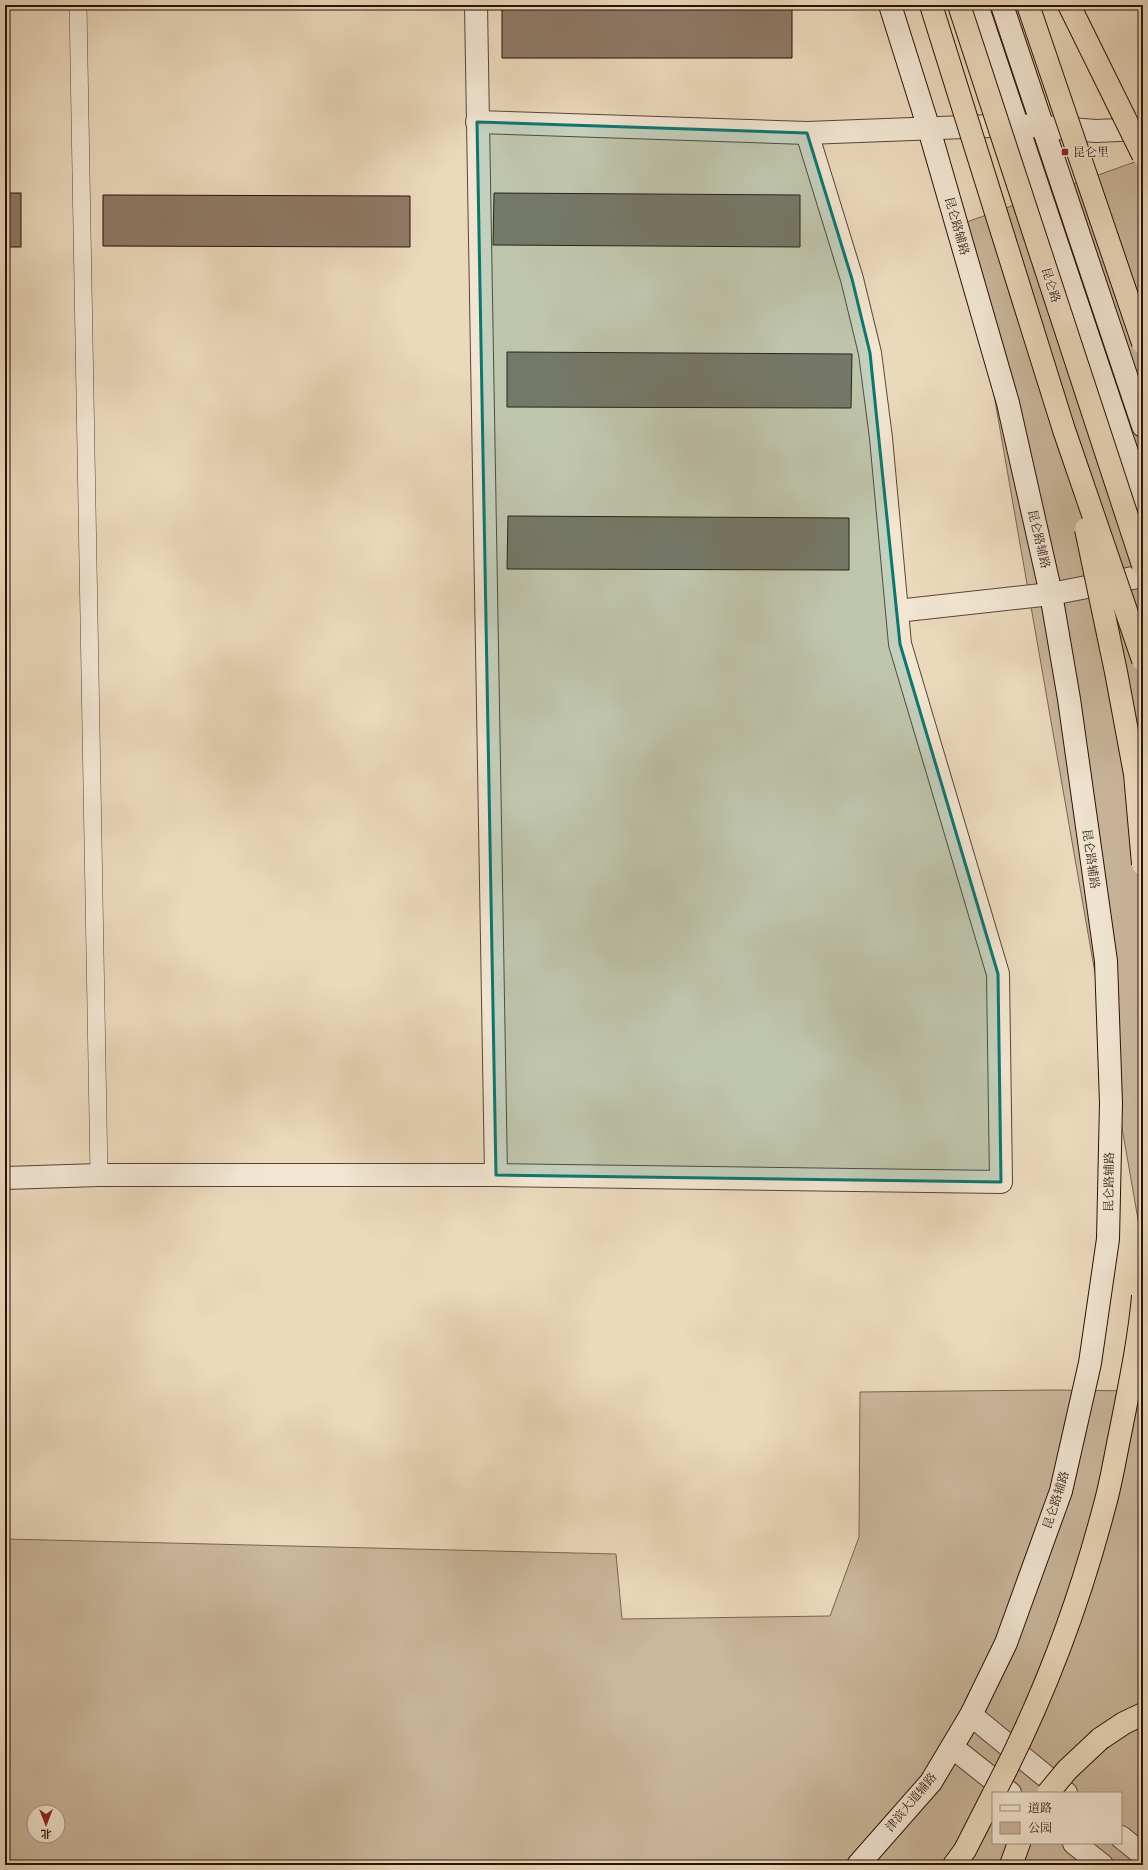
<svg xmlns="http://www.w3.org/2000/svg" width="1148" height="1870" font-family="'IM FELL DW Pica','Noto Serif SC',serif">
<style>
.green{fill:#cab79d;stroke:#7a6452;fill-rule:evenodd}
.building{fill:#8e7966;stroke:#291208}
.lines{fill:none;stroke-linecap:round;stroke-linejoin:round}
.service-casing{stroke:#5a4435;stroke-width:18}
.minor-casing{stroke:#5a4435;stroke-width:24}
.tertiary-casing{stroke:#5a4435;stroke-width:24}
.secondary-casing{stroke:#291208;stroke-width:24}
.trunk-casing{stroke:#291208;stroke-width:24}
.service{stroke:#f2e6d3;stroke-width:17}
.minor{stroke:#f2e6d3;stroke-width:22}
.tertiary{stroke:#f2e6d3;stroke-width:22}
.secondary{stroke:#f2e6d3;stroke-width:22}
.trunk{stroke:#ebd9bc;stroke-width:22}
.trunk-bridge-casing{stroke:#291208;stroke-width:24;stroke-linecap:butt}
.trunk-bridge{stroke:#ebd9bc;stroke-width:22}
.marked{fill:#0f766e;fill-opacity:0.2;stroke:#0f766e;stroke-width:3;stroke-linejoin:round}
.poi-dot{fill:#8f2418;stroke:#f2e6d3;stroke-width:1.5}
.labels{text-anchor:middle;stroke-width:3;stroke-linejoin:round;paint-order:stroke}
.poi-label{font-size:12px;fill:#291208;stroke:#f2e6d3;text-anchor:start}
.street-label{font-size:12px;fill:#291208;stroke:#f2e6d3}
</style>
<rect width="100%" height="100%" fill="#ebd9bc"/>
<filter id="stains"><feTurbulence type="fractalNoise" baseFrequency=".005" numOctaves="4"/><feColorMatrix values="0 0 0 0 .2 0 0 0 0 .09 0 0 0 0 .02 0 0 0 .5 -.17"/></filter>
<radialGradient id="worn" r=".72"><stop offset=".6" stop-color="#630" stop-opacity="0"/><stop offset="1" stop-color="#630" stop-opacity=".3"/></radialGradient>
<g class="green">
<polygon points="1143,159 1143,1248 964,223"/>
<path d="M1053 1390 1143 1391V1865H5V1539L616 1554 622 1619 830 1616 859 1537 860 1392ZM993 1793H1121V1843H993ZM34 1812H58V1836H34Z"/>
</g>
<g class="building">
<polygon points="502,6 792,7 792,58 502,58"/>
<rect x="5" y="193" width="16" height="54"/>
<polygon points="494,193 800,195 800,247 493,245"/>
<polygon points="103,195 410,196 410,247 103,246"/>
<polygon points="507,352 852,354 851,408 507,407"/>
<polygon points="508,516 849,518 849,570 507,569"/>
</g>
<g class="lines">
<defs>
<polyline id="service" points="78,5 99,1175"/>
<g id="minor">
<polyline points="476,5 496,1175"/>
<polyline points="807,133 1017,125 1096,131 1143,129"/>
<polyline points="897,611 1051,594 1143,576"/>
<polyline points="5,1178 99,1175 496,1175 1001,1182 998,974 900,644 881,438 870,353 852,279 807,133 477,122"/>
</g>
<g id="tertiary">
<polyline points="971,1715 1066,1793"/>
<polyline points="952,1747 1010,1793"/>
<polyline points="1121,1837 1143,1855"/>
<polyline points="1074,1843 1102,1865"/>
</g>
<g id="secondary">
<polyline points="977,5 1143,500"/>
<polyline points="1002,5 1143,426"/>
<polyline points="858,1865 931,1782 971,1715 1006,1643 1061,1491 1090,1363 1108,1239 1111,1103 1106,961 1069,699 1051,594 1008,403 929,129 890,5"/>
</g>
<g id="trunk">
<polyline points="1100,1739 1124,1723 1143,1714"/>
<polyline points="954,1865 965,1850 993,1795"/>
<polyline points="1011,1865 1019,1843"/>
</g>
</defs>
<use href="#service" class="service-casing"/>
<use href="#minor" class="minor-casing"/>
<use href="#tertiary" class="tertiary-casing"/>
<use href="#secondary" class="secondary-casing"/>
<use href="#trunk" class="trunk-casing"/>
<use href="#service" class="service"/>
<use href="#minor" class="minor"/>
<use href="#tertiary" class="tertiary"/>
<use href="#secondary" class="secondary"/>
<use href="#trunk" class="trunk"/>
<defs>
<g id="trunk-bridge">
<polyline points="931,5 1064,430 1143,660"/>
<polyline points="959,5 1143,565"/>
<polyline points="1028,5 1143,343"/>
<polyline points="1069,5 1143,155"/>
<polyline points="1086,529 1116,672 1135,774 1143,864"/>
<path d="M994 1793C1042 1702 1078 1607 1104 1508 1111 1484 1115 1458 1120 1434 1129 1388 1139 1342 1143 1296"/>
<polyline points="1048,1793 1067,1770 1100,1739"/>
</g>
</defs>
<use href="#trunk-bridge" class="trunk-bridge-casing"/>
<use href="#trunk-bridge" class="trunk-bridge"/>
</g>
<path class="marked" d="M477 122 807 133 852 279 870 353 900 644 998 974 1001 1182 496 1175Z"/>
<rect class="poi-dot" x="1061" y="148" width="8" height="8" rx="2"/>
<g class="labels">
<g class="poi-label">
<text x="1073" y="156">昆仑里</text>
</g>
<g class="street-label">
<text transform="translate(957 226) rotate(74)" y="4">昆仑路辅路</text>
<text transform="translate(1051 285) rotate(72)" y="4">昆仑路</text>
<text transform="translate(1039 539) rotate(77)" y="4">昆仑路辅路</text>
<text transform="translate(1091 859) rotate(82)" y="4">昆仑路辅路</text>
<text transform="translate(1109 1182) rotate(-89)" y="4">昆仑路辅路</text>
<text transform="translate(1056 1500) rotate(-72)" y="4">昆仑路辅路</text>
<text transform="translate(911 1802) rotate(-50)" y="4">津滨大道辅路</text>
</g>
</g>
<rect width="1148" height="1870" fill="none" stroke="#ebd9bc" stroke-width="20"/>
<rect x="6" y="6" width="1136" height="1858" fill="none" stroke="#291208" stroke-width="2"/>
<rect x="10" y="10" width="1128" height="1850" fill="none" stroke="#291208"/>
<rect x="992" y="1792" width="130" height="52" fill="#f2e6d3" stroke="#a29182"/>
<rect x="1000" y="1805" width="20" height="6" fill="#f2e6d3" stroke="#a29182"/>
<text x="1028" y="1812" font-size="12" fill="#291208">道路</text>
<rect x="1000" y="1822" width="20" height="12" fill="#cab79d" stroke="#a29182"/>
<text x="1028" y="1832" font-size="12" fill="#291208">公园</text>
<g transform="translate(46 1824) rotate(180)"><circle r="19" fill="#f2e6d3" stroke="#a29182"/>
<path d="M0-3L7 15L0 10L-7 15Z" fill="#8f2418"/>
<text y="-6" font-size="11" font-weight="bold" text-anchor="middle" fill="#291208">北</text>
</g>
<rect width="100%" height="100%" filter="url(#stains)"/>
<rect width="100%" height="100%" fill="url(#worn)"/>
</svg>
